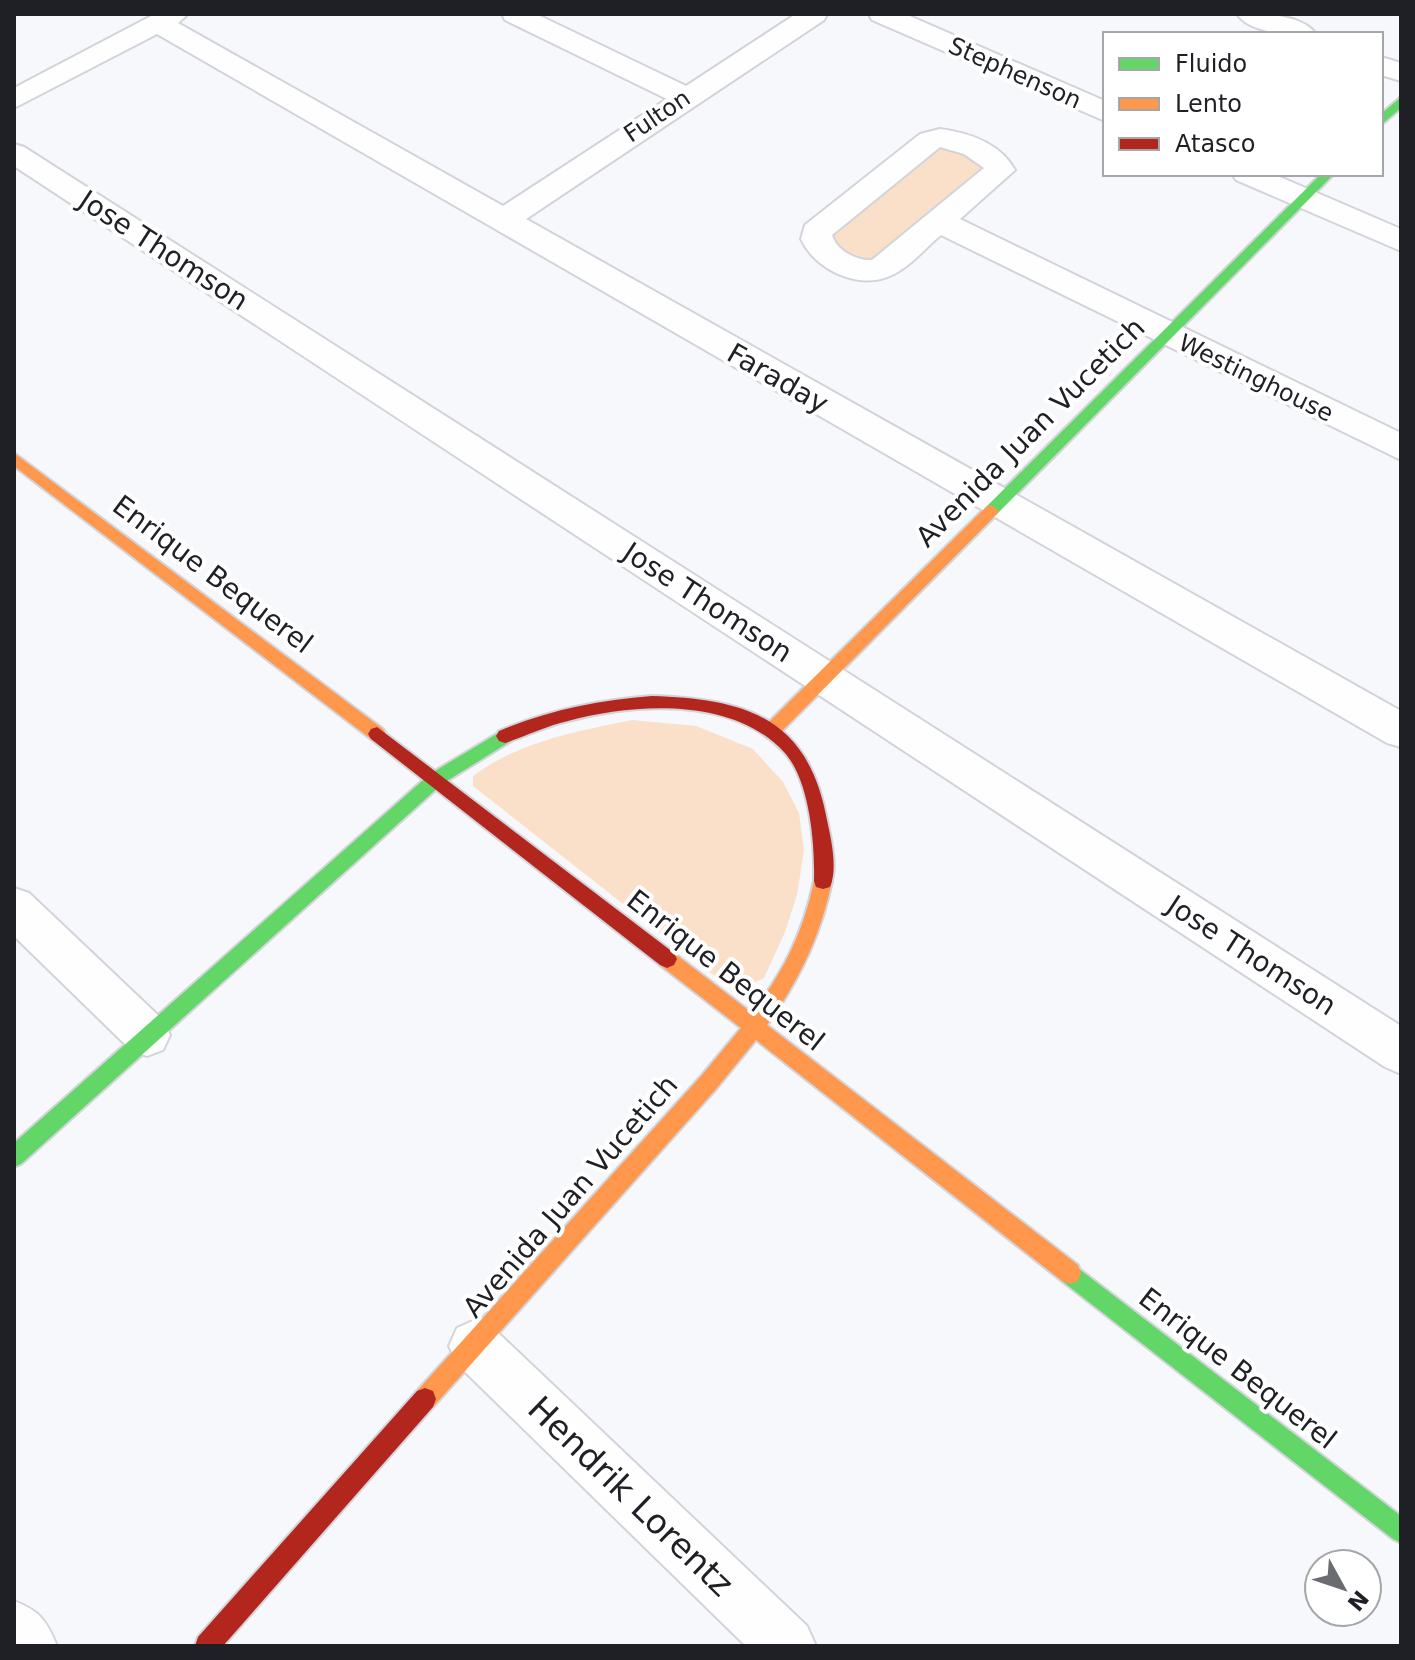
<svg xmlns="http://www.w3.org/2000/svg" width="1415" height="1660" font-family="'DejaVu Sans',sans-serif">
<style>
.green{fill:#fadfc9}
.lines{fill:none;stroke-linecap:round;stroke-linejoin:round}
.street-casing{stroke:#d2d4da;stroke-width:4}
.fast-casing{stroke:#d2d4da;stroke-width:4}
.slow-casing{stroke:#d2d4da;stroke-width:4}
.jam-casing{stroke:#d2d4da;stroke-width:4}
.street{fill:#fefeff;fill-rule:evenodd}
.fast{fill:#63d668;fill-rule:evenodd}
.slow{fill:#ff974d;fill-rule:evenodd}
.jam{fill:#b3261e;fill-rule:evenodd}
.labels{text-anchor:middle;stroke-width:8;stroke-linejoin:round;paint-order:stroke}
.far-street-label{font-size:24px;fill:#1e2026;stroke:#fff}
.street-label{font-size:28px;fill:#1e2026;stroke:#fff}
.near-street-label{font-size:34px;fill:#1e2026;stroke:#fff}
</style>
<rect width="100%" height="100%" fill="#f7f8fc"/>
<g class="green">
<polygon points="946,145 983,160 983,174 877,261 864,264 830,246 827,236 931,148"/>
<path d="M632 720 696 726 753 749 783 782 799 813 804 850 797 895 785 932 764 978 749 985 730 988 473 786V776C518 742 577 731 632 720Z"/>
</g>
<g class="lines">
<defs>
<g id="street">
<polygon points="155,14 188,14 178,23 503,206 667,99 505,20 502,14 536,14 686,86 796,14 827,14 824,20 526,219 1401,711 1401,747 1387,743 157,34 14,108 14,88"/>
<polygon points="869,14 905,14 1105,101 1105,121 872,20"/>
<path d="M1237 14C1259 14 1301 13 1316 34 1293 34 1251 35 1237 14Z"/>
<polygon points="1381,57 1401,63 1401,81 1381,75"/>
<path d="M940 129C970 133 1000 143 1015 170L960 219 1401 433V460L941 235C926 247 910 267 892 275 860 291 815 270 801 239L805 225 920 134ZM940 147 964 154 984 168 872 260C856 261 836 250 832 235Z"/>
<polygon points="14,144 24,147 1401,1026 1401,1074 1385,1067 14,166"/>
<polygon points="1232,174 1273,174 1401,229 1401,251 1236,180"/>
<polygon points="14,888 29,893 163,1020 170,1035 163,1050 147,1056 131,1050 14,936"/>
<polygon points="475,1320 493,1328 807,1626 816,1646 746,1646 457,1364 449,1346 457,1328"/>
<path d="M14 1601C40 1611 46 1620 57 1646H14Z"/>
</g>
<g id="fast">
<polygon points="1401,97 1401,108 1381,125 1381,114"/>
<polygon points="1321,174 1334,174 996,515 986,515 983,511 986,507"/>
<polygon points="505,729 511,731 514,736 511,741 442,784 21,1164 14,1167 14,1143 430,774"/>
<polygon points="1070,1262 1401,1516 1401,1543 1393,1539 1062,1281 1059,1273 1062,1265"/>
</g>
<g id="slow">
<polygon points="14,453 383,729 386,734 383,739 371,739 14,466"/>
<polygon points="991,505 999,511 996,515 778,735 766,735 763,730 766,725 986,507"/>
<path d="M823 873 830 875 832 881C821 935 799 981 767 1025L1078 1265 1081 1273 1078 1281 1070 1284 1062 1281 756 1040 716 1089 433 1407 425 1410 417 1407 414 1399 417 1391 702 1075 741 1028 660 965 657 959 660 953 667 950 674 953 752 1013C784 971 803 933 814 881L816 875Z"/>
</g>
<g id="jam">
<path d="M652 696C746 699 808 717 827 820 831 839 838 868 830 887L823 889 816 887 814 881C815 844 810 780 784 752 733 697 635 703 568 721 546 726 526 736 505 743L499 741 496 736 499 731C549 710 598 700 652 696Z"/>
<polygon points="377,727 674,953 677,959 674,965 667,968 660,965 371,739 368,734 371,729"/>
<polygon points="425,1388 433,1391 436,1399 433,1407 223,1646 195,1646 198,1637 417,1391"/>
</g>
</defs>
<use href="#street" class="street-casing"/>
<use href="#fast" class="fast-casing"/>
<use href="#slow" class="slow-casing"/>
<use href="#jam" class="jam-casing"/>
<use href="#street" class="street"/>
<use href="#fast" class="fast"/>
<use href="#slow" class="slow"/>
<use href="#jam" class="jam"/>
</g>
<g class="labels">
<g class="far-street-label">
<text transform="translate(1015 73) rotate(24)" y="8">Stephenson</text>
<text transform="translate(657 116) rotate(-34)" y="8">Fulton</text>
<text transform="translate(1256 378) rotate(26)" y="8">Westinghouse</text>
</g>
<g class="street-label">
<text transform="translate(164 250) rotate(33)" y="10">Jose Thomson</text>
<text transform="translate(778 378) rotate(30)" y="10">Faraday</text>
<text transform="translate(1030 432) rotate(-45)" y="10">Avenida Juan Vucetich</text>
<text transform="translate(213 574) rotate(37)" y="10">Enrique Bequerel</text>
<text transform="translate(708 602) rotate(33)" y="10">Jose Thomson</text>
<text transform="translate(1252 955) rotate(33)" y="10">Jose Thomson</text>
<text transform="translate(726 970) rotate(38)" y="10">Enrique Bequerel</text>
<text transform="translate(570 1196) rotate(-49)" y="10">Avenida Juan Vucetich</text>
<text transform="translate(1238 1368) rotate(38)" y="10">Enrique Bequerel</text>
</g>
<g class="near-street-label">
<text transform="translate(631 1496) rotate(44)" y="12">Hendrik Lorentz</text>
</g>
</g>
<rect width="1415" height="1660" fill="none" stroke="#1e2026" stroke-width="32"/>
<rect x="1103" y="32" width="280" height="144" fill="#ffffff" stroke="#a5a6a8" stroke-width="2"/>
<rect x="1119" y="58" width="40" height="12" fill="#63d668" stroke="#a5a6a8" stroke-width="2"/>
<text x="1175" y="72" font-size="24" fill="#1e2026">Fluido</text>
<rect x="1119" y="98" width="40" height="12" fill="#ff974d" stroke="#a5a6a8" stroke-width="2"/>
<text x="1175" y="112" font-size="24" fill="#1e2026">Lento</text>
<rect x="1119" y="138" width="40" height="12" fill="#b3261e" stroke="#a5a6a8" stroke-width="2"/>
<text x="1175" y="152" font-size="24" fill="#1e2026">Atasco</text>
<g transform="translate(1343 1588) rotate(130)"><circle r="38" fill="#ffffff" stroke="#a5a6a8" stroke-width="2"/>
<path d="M0-6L14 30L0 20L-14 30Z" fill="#6a6c71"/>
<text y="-12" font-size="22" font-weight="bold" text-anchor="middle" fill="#1e2026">N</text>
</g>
</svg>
